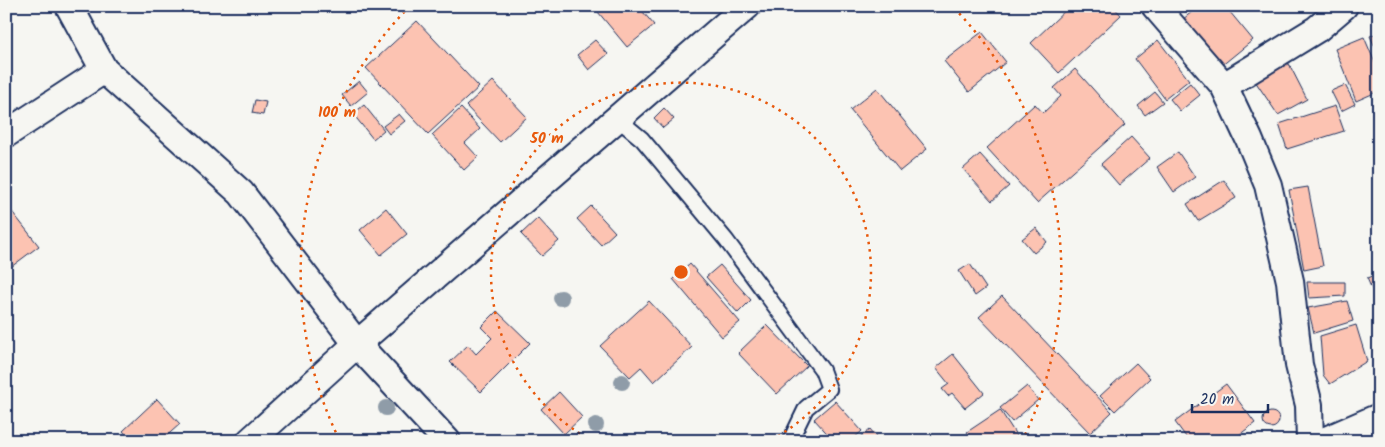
<svg xmlns="http://www.w3.org/2000/svg" width="1385" height="447" font-family="Kalam,sans-serif">
<style>
.building{fill:#fcc3b2;stroke:#1b2f5e}
.lines{fill:none;stroke-linecap:round;stroke-linejoin:round}
.lane-casing{stroke:#1b2f5e;stroke-width:18}
.street-casing{stroke:#1b2f5e;stroke-width:30}
.lane{stroke:#f6f6f2;stroke-width:14}
.street{stroke:#f6f6f2;stroke-width:26}
.tree{fill:#8f9ca8}
.ring{fill:none;stroke:#e8590c;stroke-width:2.5;stroke-dasharray:2.5 5}
.centre{fill:#e8590c;stroke:#f6f6f2;stroke-width:2.5}
.ring-label{font-size:15px;text-anchor:middle;font-weight:bold;fill:#e8590c;stroke:#f6f6f2;stroke-width:5;stroke-linejoin:round;paint-order:stroke}
</style>
<rect width="100%" height="100%" fill="#f6f6f2"/>
<filter id="ink" filterUnits="userSpaceOnUse"><feTurbulence type="fractalNoise" baseFrequency=".02" numOctaves="2"/><feDisplacementMap in="SourceGraphic" scale="10" xChannelSelector="R" yChannelSelector="G"/><feConvolveMatrix kernelMatrix="1 2 1 2 8 2 1 2 1" color-interpolation-filters="sRGB"/></filter>
<g filter="url(#ink)">
<g class="building">
<polygon points="593,6 638,6 654,25 627,47"/>
<polygon points="1070,6 1113,6 1121,15 1059,73 1031,43"/>
<polygon points="1199,6 1225,6 1253,40 1215,71 1176,25"/>
<polygon points="417,21 479,87 428,134 366,68"/>
<polygon points="982,32 1006,62 969,92 944,61"/>
<polygon points="1379,32 1379,56 1370,36"/>
<polygon points="1364,37 1379,72 1379,91 1356,101 1335,49"/>
<polygon points="595,40 608,54 589,70 577,55"/>
<polygon points="1158,40 1189,80 1165,99 1135,59"/>
<polygon points="1285,56 1307,99 1278,115 1255,81"/>
<polygon points="1075,69 1125,125 1037,203 987,148 1035,104 1043,113 1061,96 1054,88"/>
<polygon points="359,81 368,92 351,106 342,95"/>
<polygon points="493,81 527,117 500,142 466,106"/>
<polygon points="1190,83 1200,95 1180,111 1170,99"/>
<polygon points="1345,85 1355,104 1341,111 1331,91"/>
<polygon points="877,88 927,149 900,171 850,110"/>
<polygon points="1155,92 1163,102 1145,115 1138,106"/>
<polygon points="255,100 266,102 263,115 252,113"/>
<polygon points="364,105 384,130 373,139 353,114"/>
<polygon points="1335,106 1344,131 1287,149 1279,124"/>
<polygon points="461,108 480,129 465,143 478,157 464,170 432,135"/>
<polygon points="664,108 674,119 663,128 654,118"/>
<polygon points="399,114 405,121 389,134 383,126"/>
<polygon points="1131,137 1150,158 1119,185 1101,164"/>
<polygon points="1178,152 1195,177 1174,192 1157,167"/>
<polygon points="980,154 1009,186 992,201 963,169"/>
<polygon points="1224,180 1236,198 1198,221 1187,204"/>
<polygon points="1308,187 1323,266 1304,270 1289,190"/>
<polygon points="6,204 39,246 11,267 6,260"/>
<polygon points="591,206 615,232 601,245 577,219"/>
<polygon points="386,208 407,234 381,255 360,230"/>
<polygon points="538,218 559,241 542,256 521,234"/>
<polygon points="1036,228 1047,242 1034,253 1022,239"/>
<polygon points="690,264 740,322 722,337 673,279"/>
<polygon points="970,264 986,288 975,296 959,271"/>
<polygon points="720,265 751,300 738,313 706,277"/>
<polygon points="1379,273 1379,306 1367,278"/>
<polygon points="1307,282 1345,282 1345,296 1309,298"/>
<polygon points="1002,296 1112,412 1090,433 979,317"/>
<polygon points="649,301 692,347 654,382 641,367 630,377 600,346"/>
<polygon points="1347,301 1353,321 1314,333 1308,308"/>
<polygon points="497,311 530,343 481,392 450,362 468,345 476,354 492,338 481,327"/>
<polygon points="767,325 807,366 777,394 738,353"/>
<polygon points="1356,325 1367,361 1330,384 1323,375 1320,336"/>
<polygon points="953,354 984,393 965,408 952,393 948,396 942,389 949,384 936,368"/>
<polygon points="1136,363 1150,378 1115,411 1100,396"/>
<polygon points="1226,384 1255,423 1231,441 1189,441 1175,422"/>
<polygon points="1027,386 1038,400 1012,422 1000,408"/>
<polygon points="559,392 582,417 564,434 541,409"/>
<polygon points="157,399 180,424 161,441 132,441 123,431"/>
<polygon points="835,401 862,431 851,441 834,441 814,419"/>
<polygon points="1000,410 1018,438 1014,441 973,441 967,432"/>
<circle cx="1271" cy="420" r="8"/>
<polygon points="870,429 880,441 855,441"/>
</g>
<g class="lines">
<defs>
<polyline id="lane" points="618,119 642,139 726,240 822,370 829,389 806,408 790,441"/>
<g id="street">
<polyline points="69,6 104,70 241,193 357,344 447,441"/>
<polyline points="1155,6 1224,86 1249,139 1268,185 1290,281 1299,365 1309,405 1310,441"/>
<polyline points="1224,86 1317,29 1344,6"/>
<polyline points="6,134 104,70"/>
<polyline points="250,441 357,344 747,6"/>
<polyline points="1324,441 1379,417"/>
</g>
</defs>
<use href="#lane" class="lane-casing"/>
<use href="#street" class="street-casing"/>
<use href="#lane" class="lane"/>
<use href="#street" class="street"/>
</g>
<g class="tree">
<circle cx="561" cy="298" r="8"/>
<circle cx="622" cy="382" r="8"/>
<circle cx="386" cy="408" r="8"/>
<circle cx="596" cy="425" r="8"/>
</g>
</g>
<g class="ring">
<path d="M593 441A190 190 0 1 1 769 441"/>
<path d="M339 439A380 380 0 0 1 408 8M954 8A380 380 0 0 1 1023 439"/>
</g>
<circle cx="681" cy="272" r="8" class="centre"/>
<g class="ring-label">
<text x="337" y="117">100 m</text>
<text x="547" y="143">50 m</text>
</g>
<rect width="1385" height="447" fill="none" stroke="#f6f6f2" stroke-width="25"/>
<rect x="12" y="12" width="1360" height="422" fill="none" stroke="#1b2f5e" stroke-width="2" filter="url(#ink)"/>
<path d="M1192 404v8h76v-8" fill="none" stroke="#1b2f5e" stroke-width="2.5"/>
<text x="1200" y="404" font-size="15" fill="#1b2f5e" stroke="#f6f6f2" stroke-width="4" paint-order="stroke">20 m</text>
</svg>
